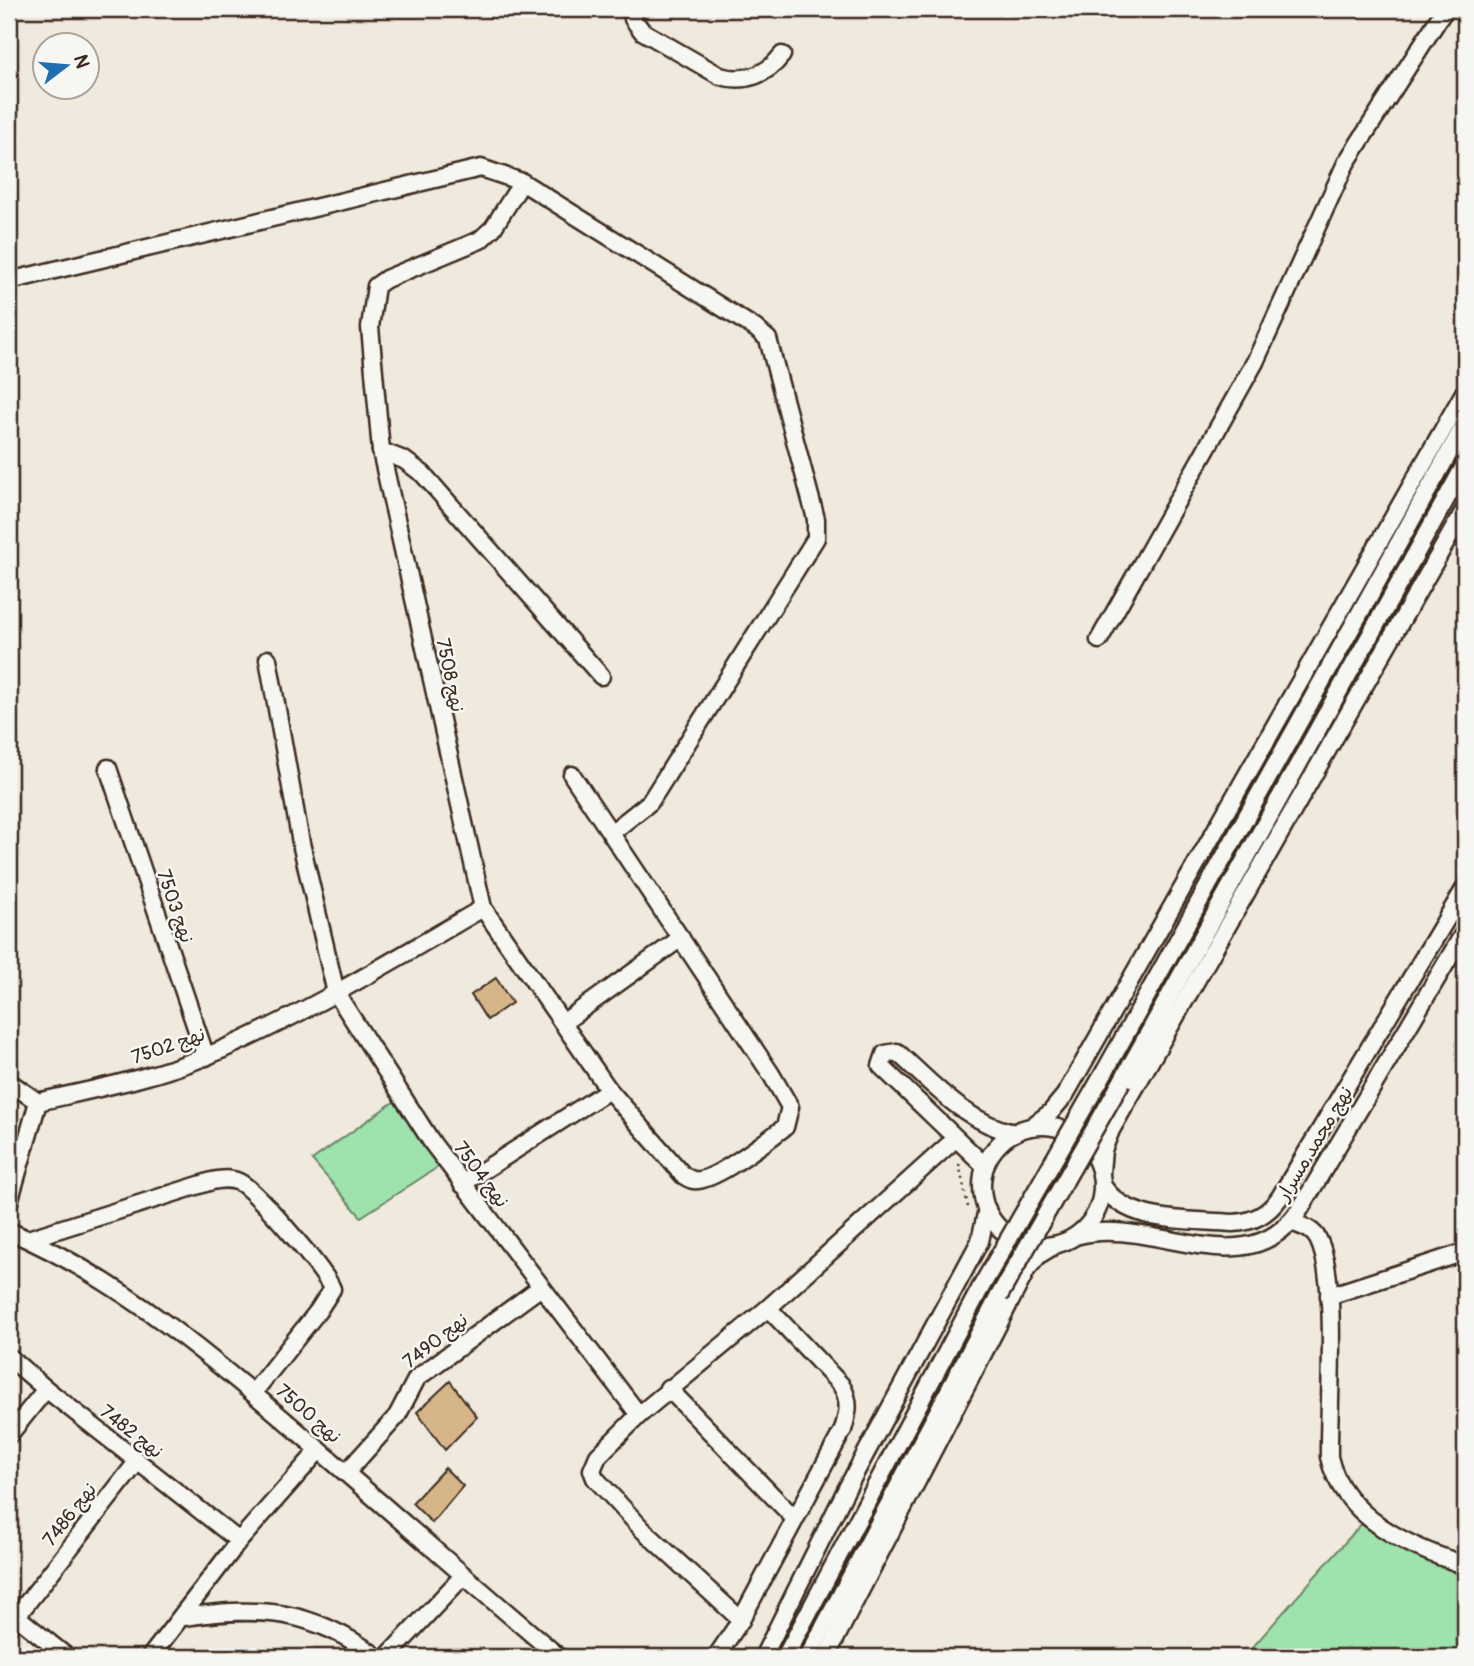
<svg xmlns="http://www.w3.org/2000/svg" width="1474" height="1666" font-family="Pangolin,'Playpen Sans Arabic',sans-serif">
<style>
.green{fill:#9ee2ae;stroke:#6c8666;stroke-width:2}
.building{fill:#d6b589;stroke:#3b2a1e;stroke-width:2}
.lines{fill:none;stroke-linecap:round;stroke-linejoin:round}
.minor-casing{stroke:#3b2a1e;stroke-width:21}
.path{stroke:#3b2a1e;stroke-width:2.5;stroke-dasharray:2 5;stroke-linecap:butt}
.minor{stroke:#f6f6f2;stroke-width:16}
.minor-bridge-casing{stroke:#3b2a1e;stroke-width:21;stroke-linecap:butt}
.minor-bridge{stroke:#f6f6f2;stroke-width:16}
.labels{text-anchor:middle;stroke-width:5;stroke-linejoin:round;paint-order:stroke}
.street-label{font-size:19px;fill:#3b2a1e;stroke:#f6f6f2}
</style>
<rect width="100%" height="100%" fill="#f0e9dd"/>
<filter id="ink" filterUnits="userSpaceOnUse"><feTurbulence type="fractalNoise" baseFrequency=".0143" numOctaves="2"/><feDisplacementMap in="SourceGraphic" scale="14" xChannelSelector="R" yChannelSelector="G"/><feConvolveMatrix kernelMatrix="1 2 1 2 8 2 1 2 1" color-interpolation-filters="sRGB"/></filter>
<g filter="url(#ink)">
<g class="green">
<polygon points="395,1101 441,1165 361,1217 312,1160"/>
<polygon points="1363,1522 1465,1578 1465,1657 1244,1657"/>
</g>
<g class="building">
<polygon points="496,978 512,1003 487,1020 471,995"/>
<polygon points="450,1381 477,1417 445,1450 417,1412"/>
<polygon points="445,1468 463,1486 432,1523 412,1503"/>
</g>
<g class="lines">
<defs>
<g id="minor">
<path d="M633 9V19L642 31 720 76C745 83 767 75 782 55"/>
<path d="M522 182 493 228 480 240 386 279 376 286 370 327 381 451 483 908 609 1090 683 1175C686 1177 689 1179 693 1180 713 1184 768 1139 785 1127L790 1107 771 1074 572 775"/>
<polyline points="9,281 481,168 522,182 755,328 768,339 816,519 816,538 650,802 611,833"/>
<polyline points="381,451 404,460 423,474 601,676"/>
<polyline points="1099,640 1255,362 1346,163 1445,9"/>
<polyline points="268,659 301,843 336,993 433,1144 639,1415 598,1456 592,1470 595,1478 643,1530 741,1620"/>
<polyline points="108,768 206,1057"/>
<polyline points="564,1022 681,938"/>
<polyline points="1105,1071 1465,424"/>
<polyline points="1122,1081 1465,465"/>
<path d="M9 1082 38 1102C94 1089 153 1078 207 1056 303 1016 393 960 483 908"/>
<circle cx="1042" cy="1186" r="60"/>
<polyline points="1031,1127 1050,1113 1065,1095 1465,391"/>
<path d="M985 1166 881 1066 885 1054 897 1052C932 1083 966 1123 1014 1133"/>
<polyline points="1101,1172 1103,1150 1111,1130 1465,509"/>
<polyline points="462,1184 609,1090"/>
<path d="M1103 1186C1128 1225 1191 1219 1233 1223 1254 1222 1268 1214 1280 1197L1465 888"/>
<polyline points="9,1202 38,1102"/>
<path d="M1291 1222C1301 1226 1312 1228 1318 1239 1339 1279 1328 1406 1329 1457 1343 1518 1411 1548 1465 1565"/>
<path d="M9 1231C121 1279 220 1364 311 1443 394 1514 476 1587 559 1657"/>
<path d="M1079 1235C1152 1216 1245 1288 1299 1211L1465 931"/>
<path d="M28 1239 212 1181C222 1179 230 1178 239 1182 255 1189 327 1273 332 1289L318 1311 253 1393"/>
<polyline points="1329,1296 1465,1252"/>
<polyline points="9,1357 46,1389"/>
<polyline points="668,1388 795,1519"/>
<polyline points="639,1415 768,1308 954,1140"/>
<polyline points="9,1435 46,1389 239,1541"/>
<polyline points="346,1473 397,1416 417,1378 541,1287"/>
<polyline points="16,1616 67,1657"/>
<path d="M184 1617C262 1606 311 1609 377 1657"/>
<polyline points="9,1626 137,1462"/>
<polyline points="150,1657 239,1541 319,1450"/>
<polyline points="387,1657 463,1576"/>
<path d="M716 1657 741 1620 843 1430C848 1413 851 1401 841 1385L768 1308"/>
<polyline points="763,1657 846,1490 980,1241 987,1209"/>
<polyline points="785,1657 981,1287"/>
<polyline points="808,1657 999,1296"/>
<polyline points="826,1657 1027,1269 1039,1255 1055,1245"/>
</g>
</defs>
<use href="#minor" class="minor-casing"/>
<polyline class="path" points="959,1164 969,1212"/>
<use href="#minor" class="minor"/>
<defs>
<g id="minor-bridge">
<polyline points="981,1287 1105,1071"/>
<polyline points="999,1296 1122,1081"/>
</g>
</defs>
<use href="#minor-bridge" class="minor-bridge-casing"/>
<use href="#minor-bridge" class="minor-bridge"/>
</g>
</g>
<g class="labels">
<g class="street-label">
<text transform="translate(451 675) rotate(78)" y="7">نهج 7508</text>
<text transform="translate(176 906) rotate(71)" y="7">نهج 7503</text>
<text transform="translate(168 1045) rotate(-19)" y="7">نهج 7502</text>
<text transform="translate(1314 1143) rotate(-59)" y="7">نهج محمد مسرار</text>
<text transform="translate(482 1174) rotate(53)" y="7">نهج 7504</text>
<text transform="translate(435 1340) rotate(-38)" y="7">نهج 7490</text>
<text transform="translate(309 1413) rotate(41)" y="7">نهج 7500</text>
<text transform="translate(132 1431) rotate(38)" y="7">نهج 7482</text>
<text transform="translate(69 1514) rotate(-52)" y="7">نهج 7486</text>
</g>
</g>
<rect width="1474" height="1666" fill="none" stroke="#f6f6f2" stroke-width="35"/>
<rect x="18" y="18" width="1439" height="1631" fill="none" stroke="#3b2a1e" stroke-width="2.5" filter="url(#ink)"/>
<g transform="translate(66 66) rotate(74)"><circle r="33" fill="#f6f6f2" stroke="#aba49d" stroke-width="2"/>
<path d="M0-5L12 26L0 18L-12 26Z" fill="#1f6fb2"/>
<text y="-10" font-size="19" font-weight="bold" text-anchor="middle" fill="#3b2a1e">N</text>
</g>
</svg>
